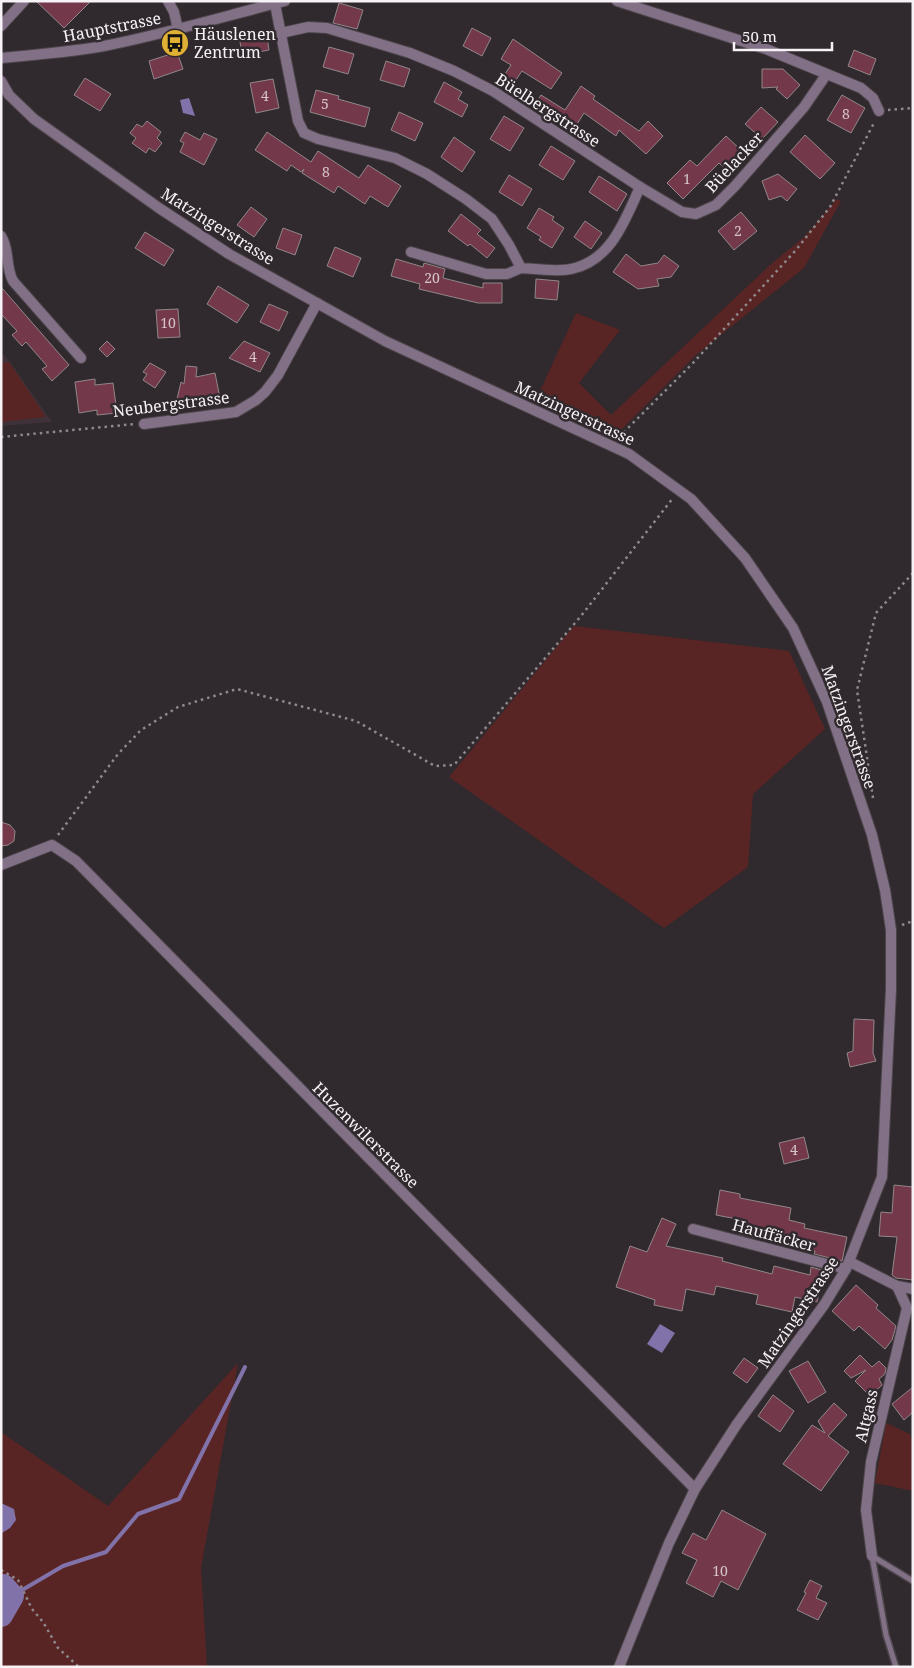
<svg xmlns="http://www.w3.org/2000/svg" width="914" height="1668" font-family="'Noto Serif',serif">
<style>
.built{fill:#3e3139}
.green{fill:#592524}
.water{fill:#8172a9}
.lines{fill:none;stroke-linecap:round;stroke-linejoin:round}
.stream{stroke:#8172a9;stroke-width:4}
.river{stroke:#8172a9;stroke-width:24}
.building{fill:#73394b;stroke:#918789}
.service-casing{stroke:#4c454a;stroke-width:8}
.minor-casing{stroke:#4c454a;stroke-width:12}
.tertiary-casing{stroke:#4c454a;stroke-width:12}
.path{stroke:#8f898d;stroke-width:2.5;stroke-dasharray:2.5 4;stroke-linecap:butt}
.service{stroke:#817086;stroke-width:5}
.minor{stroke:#817086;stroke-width:10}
.tertiary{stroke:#817086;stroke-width:10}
.labels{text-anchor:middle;stroke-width:5;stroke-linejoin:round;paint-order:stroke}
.number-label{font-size:14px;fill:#d6c4ca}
.street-label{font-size:16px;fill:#f7f2f5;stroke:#30292e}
.poi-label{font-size:16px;fill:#f7f2f5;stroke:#30292e;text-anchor:start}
</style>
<rect width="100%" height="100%" fill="#30292e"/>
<polygon class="built" points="1,352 10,362 52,422 1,426"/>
<g class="green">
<polygon points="837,199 841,201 804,268 697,354 616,435 547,402 540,391 576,313 620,330 579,383 611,415 770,265 804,237"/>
<polygon points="9,362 46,417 1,422 1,363"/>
<polygon points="574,626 789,651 825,729 753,794 748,867 664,928 449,777"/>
<polygon points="238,1363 201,1568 207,1667 1,1667 1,1432 108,1506"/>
<polygon points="886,1423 910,1434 913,1445 913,1491 875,1483"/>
</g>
<g class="water">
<polygon points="189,98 195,116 183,113 180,100"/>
<polygon points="660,1324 675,1333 662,1353 647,1344"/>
<polygon points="1,1503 14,1509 16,1520 10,1528 2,1533"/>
</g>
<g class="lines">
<polyline class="stream" points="12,1596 63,1566 106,1552 138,1514 179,1499 245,1367"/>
<polyline class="river" points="1,1586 3,1586 12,1596 1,1615"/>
</g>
<g class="building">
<polygon points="36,1 91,1 64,28"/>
<polygon points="339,3 363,10 357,29 333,23"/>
<polygon points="472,28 491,38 482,56 463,46"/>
<polygon points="266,30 269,50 242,55 239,35"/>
<polygon points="513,39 562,73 551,89 522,71 511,87 501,80 511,65 501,59"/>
<polygon points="329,47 354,54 348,74 323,67"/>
<polygon points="854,50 876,59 870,75 848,66"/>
<polygon points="177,52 183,69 154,79 149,61"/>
<polygon points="386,61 410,69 404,87 380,80"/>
<polygon points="762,69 783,69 800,85 787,99 776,89 778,87 762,88"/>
<polygon points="85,78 111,94 100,111 74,95"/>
<polygon points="273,79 279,108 256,113 250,83"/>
<polygon points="444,82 462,92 458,99 468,105 462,117 434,102"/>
<polygon points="581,86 595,96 593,99 639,131 648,121 663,136 646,154 619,130 616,136 584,113 572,132 534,106 541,95 565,110"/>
<polygon points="316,90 339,96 338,99 370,108 365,127 310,112"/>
<polygon points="842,95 865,108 851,133 827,120"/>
<polygon points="761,107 778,122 762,139 745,124"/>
<polygon points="399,112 423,123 415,141 391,130"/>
<polygon points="504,116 524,128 510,151 490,139"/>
<polygon points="147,121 161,132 157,138 162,143 155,152 149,148 146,153 132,143 136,138 130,133 137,124 142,127"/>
<polygon points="185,132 200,140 204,133 217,139 204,165 180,152 184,143 180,141"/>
<polygon points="267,132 311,162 318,151 359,178 368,165 401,186 388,207 370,196 365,204 338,186 334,193 302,173 304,169 301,172 291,165 287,171 255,150"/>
<polygon points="805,135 835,163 820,179 790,152"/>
<polygon points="726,136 743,152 726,170 719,163 683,199 667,183 690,160 697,166"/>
<polygon points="454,137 475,152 462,172 441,157"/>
<polygon points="551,146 575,161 563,180 539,165"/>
<polygon points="778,174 797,189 787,201 781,196 769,200 762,181"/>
<polygon points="509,175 532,189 522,206 499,192"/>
<polygon points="599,176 627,194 617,211 589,192"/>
<polygon points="251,207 267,219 254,237 237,225"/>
<polygon points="539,208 554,217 552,220 564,228 552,248 539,240 541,237 527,228"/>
<polygon points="741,212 757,231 734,250 718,231"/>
<polygon points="461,214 481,230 477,234 495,248 487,258 470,244 468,246 448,231"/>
<polygon points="585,221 602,233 591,249 574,237"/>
<polygon points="283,228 302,235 295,255 276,248"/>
<polygon points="145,232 174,250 164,266 135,248"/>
<polygon points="335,247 361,258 353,277 327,266"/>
<polygon points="626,254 641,266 658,263 664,255 679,266 671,277 657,279 659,286 638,289 613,272"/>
<polygon points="396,259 423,267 424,263 445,269 443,278 483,288 483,283 502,283 502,303 478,303 419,289 420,284 391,276"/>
<polygon points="536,279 559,281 557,300 535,298"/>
<polygon points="218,286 249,305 237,323 207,304"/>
<polygon points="1,287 69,365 52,381 42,369 47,366 26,342 22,346 12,335 17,331 1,314"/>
<polygon points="269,304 288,312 279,331 260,322"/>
<polygon points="178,309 180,337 158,338 156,310"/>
<polygon points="107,341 115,349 107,357 99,349"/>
<polygon points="244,341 270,353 260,372 229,358"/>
<polygon points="150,363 166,372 155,388 143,380 147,374 143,372"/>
<polygon points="186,366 197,367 196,377 215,373 220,398 197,403 197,407 179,409 177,399 181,382 184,384"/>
<polygon points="95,379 95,385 113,383 117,413 97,415 97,410 79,413 75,382"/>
<polygon points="1,822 10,825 15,831 14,841 8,845 1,846"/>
<polygon points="854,1019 874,1020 873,1053 876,1061 850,1067 847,1053 853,1051"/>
<polygon points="804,1137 809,1158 784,1164 779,1143"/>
<polygon points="894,1185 913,1187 913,1280 896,1278 892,1275 897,1237 879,1236 881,1212 892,1213"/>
<polygon points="720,1190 740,1194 740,1198 791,1208 789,1220 805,1224 804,1228 847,1237 842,1261 814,1254 815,1251 739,1234 742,1220 716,1215"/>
<polygon points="662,1218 676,1224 666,1246 723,1258 722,1261 772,1274 774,1266 810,1275 811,1267 825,1271 817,1302 795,1297 792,1312 756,1304 758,1295 716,1286 714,1295 686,1289 682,1311 654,1305 655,1300 616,1287 630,1246 647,1252"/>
<polygon points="856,1285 878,1305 876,1308 896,1326 892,1340 885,1349 859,1326 854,1331 832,1311"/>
<polygon points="860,1355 872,1367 879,1361 886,1368 885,1374 879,1379 882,1385 870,1396 855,1381 866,1370 851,1378 844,1371"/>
<polygon points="744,1358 758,1368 747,1383 733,1373"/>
<polygon points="808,1361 826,1392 808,1403 789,1371"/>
<polygon points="913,1387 913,1412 904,1420 892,1404"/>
<polygon points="773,1395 794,1411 780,1432 758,1416"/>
<polygon points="834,1403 847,1415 828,1436 849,1452 821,1491 783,1464 812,1425 825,1433 818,1421"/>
<polygon points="722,1510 766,1534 738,1590 721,1581 713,1597 686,1583 697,1560 682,1553 693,1533 706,1540"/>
<polygon points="810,1580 822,1586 816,1598 827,1603 818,1620 797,1610 806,1593 804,1592"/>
</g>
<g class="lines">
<defs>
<g id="service">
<polyline points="872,1556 886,1635 896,1667"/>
<polyline points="872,1556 913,1581"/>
</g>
<g id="minor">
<polyline points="168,1 174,12 178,29"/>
<polyline points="617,1 766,49 861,88 873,98 879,111"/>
<path d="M275 4 298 121 304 133 318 139 395 158 427 174 466 199 492 219 509 245 521 268C536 269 557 272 571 269 611 261 625 220 640 187L493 91 454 71 410 53 327 28 308 27 281 33"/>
<polyline points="1,26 24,1"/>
<polyline points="640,187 682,212 696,214 716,205 735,186 804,107 826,75"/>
<path d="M1 236C10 250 5 266 13 281L81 358"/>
<polyline points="411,252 486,274 507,274 521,268"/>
<polyline points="144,424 236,412 256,400 265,392 278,375 317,303"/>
<polyline points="1,865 52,845 76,861 695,1489"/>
<polyline points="693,1229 846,1269"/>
<polyline points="850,1262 897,1286 913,1289"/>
<polyline points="872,1556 866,1510 871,1462 907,1308 897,1286"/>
</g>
<g id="tertiary">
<path d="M1 58C35 55 70 52 104 46 165 34 225 16 285 1"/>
<polyline points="1,81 9,95 34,119 159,208 229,254 385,341 629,454 691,499 745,558 793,628 827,702 872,835 885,890 891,930 891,989 882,1177 846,1269 824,1305 737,1424 695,1489 669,1543 619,1667"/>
</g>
</defs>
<use href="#service" class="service-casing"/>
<use href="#minor" class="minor-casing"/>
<use href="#tertiary" class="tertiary-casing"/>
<g class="path">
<polyline points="888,110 913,108"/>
<polyline points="1,437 135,424"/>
<polyline points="619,437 693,363 796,250 830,207 875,121"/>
<polyline points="873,798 857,690 876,613 913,573"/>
<polyline points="58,835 118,754 141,730 178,707 237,689 356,721 435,766 454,765 581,616 673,498"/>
<polyline points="902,925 913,921"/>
<polyline points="1,1570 18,1580 32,1609 43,1622 58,1648 79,1667"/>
</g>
<use href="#service" class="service"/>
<use href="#minor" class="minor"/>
<use href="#tertiary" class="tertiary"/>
</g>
<defs>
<symbol id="bus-disc" viewBox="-11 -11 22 22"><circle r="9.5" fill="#dfb033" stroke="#30292e"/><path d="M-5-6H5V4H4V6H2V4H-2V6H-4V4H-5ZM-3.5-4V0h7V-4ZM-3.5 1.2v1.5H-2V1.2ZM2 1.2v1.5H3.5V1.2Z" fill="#111"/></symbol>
</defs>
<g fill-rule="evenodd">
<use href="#bus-disc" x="159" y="27" width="32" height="32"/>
</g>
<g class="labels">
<g class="number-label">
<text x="265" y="101">4</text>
<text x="325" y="109">5</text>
<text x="846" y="119">8</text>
<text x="326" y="177">8</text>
<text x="687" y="184">1</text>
<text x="738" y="236">2</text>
<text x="432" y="283">20</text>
<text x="168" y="328">10</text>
<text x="253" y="362">4</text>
<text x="794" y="1155">4</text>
<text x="720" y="1576">10</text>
</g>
<g class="street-label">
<text transform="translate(112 27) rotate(-11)" y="6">Hauptstrasse</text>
<text transform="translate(548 110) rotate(33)" y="6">Büelbergstrasse</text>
<text transform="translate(734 162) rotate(-47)" y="6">Büelacker</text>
<text transform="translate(218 226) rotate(32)" y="6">Matzingerstrasse</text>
<text transform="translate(171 404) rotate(-7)" y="6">Neubergstrasse</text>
<text transform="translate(575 413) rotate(25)" y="6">Matzingerstrasse</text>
<text transform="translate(849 727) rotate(70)" y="6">Matzingerstrasse</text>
<text transform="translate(366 1135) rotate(45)" y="6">Huzenwilerstrasse</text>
<text transform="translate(774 1235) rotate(15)" y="6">Hauffäcker</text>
<text transform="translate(798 1312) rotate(-56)" y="6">Matzingerstrasse</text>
<text transform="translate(866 1416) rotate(-77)" y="6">Altgass</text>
</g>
<g class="poi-label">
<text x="194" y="40">Häuslenen<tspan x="194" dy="18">Zentrum</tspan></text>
</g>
</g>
<rect width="914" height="1668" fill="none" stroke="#f7f2f5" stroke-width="5"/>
<path d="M734 42v8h98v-8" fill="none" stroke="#f7f2f5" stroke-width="2.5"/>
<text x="742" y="42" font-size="15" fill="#f7f2f5" stroke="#30292e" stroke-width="4" paint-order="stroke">50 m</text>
</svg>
